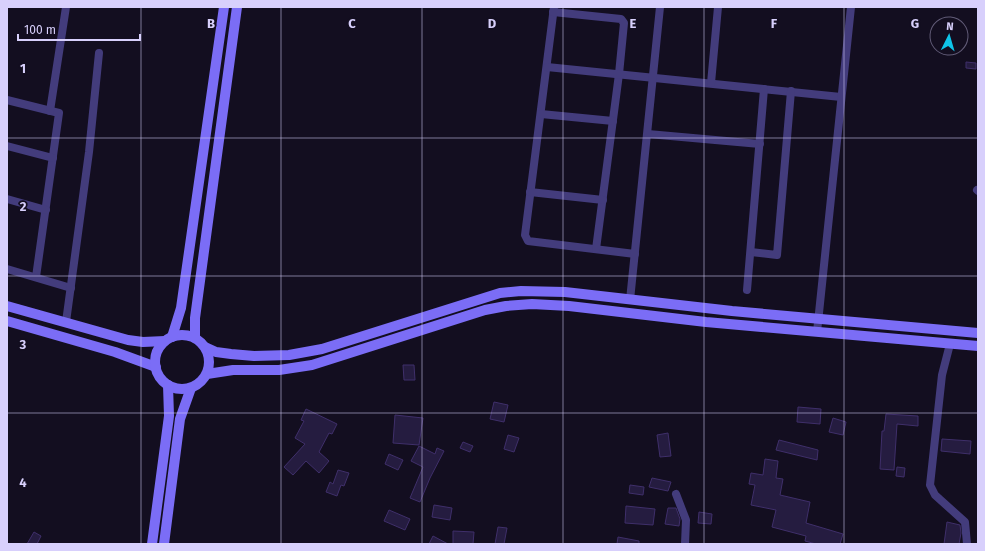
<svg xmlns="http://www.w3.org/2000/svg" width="985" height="551" font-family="'Fira Sans',sans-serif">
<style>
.building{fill:#251c40;stroke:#3f2f6a}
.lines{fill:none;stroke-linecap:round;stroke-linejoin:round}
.street{stroke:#433c7c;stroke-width:8}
.secondary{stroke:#7b6df6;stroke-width:10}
.grid{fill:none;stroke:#d8d0fc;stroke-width:1;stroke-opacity:0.55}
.grid-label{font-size:13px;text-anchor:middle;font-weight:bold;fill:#d8d0fc;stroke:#130e20;stroke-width:3.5;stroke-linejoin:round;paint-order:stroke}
</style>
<rect width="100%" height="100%" fill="#130e20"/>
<g class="building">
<polygon points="966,62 976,63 976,69 966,68"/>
<polygon points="403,365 414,365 415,380 404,380"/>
<polygon points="494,402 508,405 504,422 490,419"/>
<polygon points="798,407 821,409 820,424 797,422"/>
<polygon points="306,409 337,424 332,434 329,433 319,452 329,461 319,473 306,461 293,475 284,467 305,444 295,438 304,421 301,420"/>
<polygon points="886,414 918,416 918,426 897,424 894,470 880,469 882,431 884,431"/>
<polygon points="395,415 423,418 419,445 393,443"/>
<polygon points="833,418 846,422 843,435 829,432"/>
<polygon points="668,433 671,456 660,457 657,435"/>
<polygon points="508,435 519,438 514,452 504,449"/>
<polygon points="942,439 971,441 970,454 941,451"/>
<polygon points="779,440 818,450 817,460 776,450"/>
<polygon points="463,442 473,446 470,452 460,448"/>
<polygon points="419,446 435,454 437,448 444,451 430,478 420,502 410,498 423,467 411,461"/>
<polygon points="389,454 403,460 398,470 385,464"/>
<polygon points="765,459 778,461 776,478 783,479 780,495 810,502 806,523 843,534 840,544 816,544 805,541 806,536 772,527 776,510 751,505 755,485 749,484 751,473 763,475"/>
<polygon points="897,467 905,468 904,477 896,476"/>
<polygon points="338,470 349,473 344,486 341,485 337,496 326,492 330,482 333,484"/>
<polygon points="652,478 671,482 668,491 649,487"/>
<polygon points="630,485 644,487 643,495 629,493"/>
<polygon points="434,505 452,508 450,520 432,517"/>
<polygon points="626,506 655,509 653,525 625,523"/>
<polygon points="668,508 676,508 680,519 679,526 665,524"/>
<polygon points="389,510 410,519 405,530 384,521"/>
<polygon points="699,512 712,514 711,524 698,523"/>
<polygon points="947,522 960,525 961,533 959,544 944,544"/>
<polygon points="498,527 507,528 504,544 495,544"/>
<polygon points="453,531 474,532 473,544 453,544"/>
<polygon points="34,532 41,536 37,544 27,544"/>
<polygon points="433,536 448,544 429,544"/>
<polygon points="618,537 639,541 639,544 617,544"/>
</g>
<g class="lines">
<g class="street">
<polyline points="554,7 525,235 528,241 635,254"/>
<polyline points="553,12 621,19 624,23 619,74 596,249"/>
<polyline points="547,67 841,97"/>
<polyline points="711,83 718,7"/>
<polyline points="7,100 59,113 36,277"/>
<polyline points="50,111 66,7"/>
<polyline points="541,114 613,121"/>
<polyline points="648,134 760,144"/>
<polyline points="7,146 53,158"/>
<polyline points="977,190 978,191"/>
<polyline points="530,192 603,200"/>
<polyline points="7,199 46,210"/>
<polyline points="751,252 777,255 791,91"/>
<polyline points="7,269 71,288"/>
<polyline points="747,290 764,89"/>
<polyline points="630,300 660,7"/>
<polyline points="66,322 89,152 99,53"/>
<polyline points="817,332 851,7"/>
<polyline points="950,344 942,375 930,485 935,495 965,522 967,544"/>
<polyline points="676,494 686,520 685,544"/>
</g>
<g class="secondary">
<polyline points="7,306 128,340 143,342 165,341"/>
<polyline points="7,321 115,352 156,367"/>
<circle cx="182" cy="362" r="27"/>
<polyline points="172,337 181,308 224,7"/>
<polyline points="195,338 195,318 237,7"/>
<polyline points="205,347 216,352 231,354 254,356 289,355 322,349 500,293 521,291 565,292 732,311 978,333"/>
<polyline points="207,374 233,370 279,370 312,365 485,310 506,306 532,304 569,306 706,322 978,346"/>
<polyline points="152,544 169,416 168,385"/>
<polyline points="164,544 180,419 191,388"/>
</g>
</g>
<path class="grid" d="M141 7V544M281 7V544M422 7V544M563 7V544M704 7V544M844 7V544M7 138H978M7 276H978M7 413H978"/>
<g class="grid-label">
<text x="211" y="28">B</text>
<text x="352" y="28">C</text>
<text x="492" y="28">D</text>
<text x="633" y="28">E</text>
<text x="774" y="28">F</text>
<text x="915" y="28">G</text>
<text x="23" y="73">1</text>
<text x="23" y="211">2</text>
<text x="23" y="349">3</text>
<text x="23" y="487">4</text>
</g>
<rect width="985" height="551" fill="none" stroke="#d8d0fc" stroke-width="16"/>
<g transform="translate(949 36) rotate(5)"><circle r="19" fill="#130e20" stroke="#625c78"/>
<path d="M0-3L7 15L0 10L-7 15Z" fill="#0fc4e9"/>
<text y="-6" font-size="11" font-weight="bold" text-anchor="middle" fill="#d8d0fc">N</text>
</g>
<path d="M18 34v6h122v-6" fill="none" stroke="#d8d0fc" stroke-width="2"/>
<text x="24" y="34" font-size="12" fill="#d8d0fc" stroke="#130e20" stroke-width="3" paint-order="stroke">100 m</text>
</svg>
